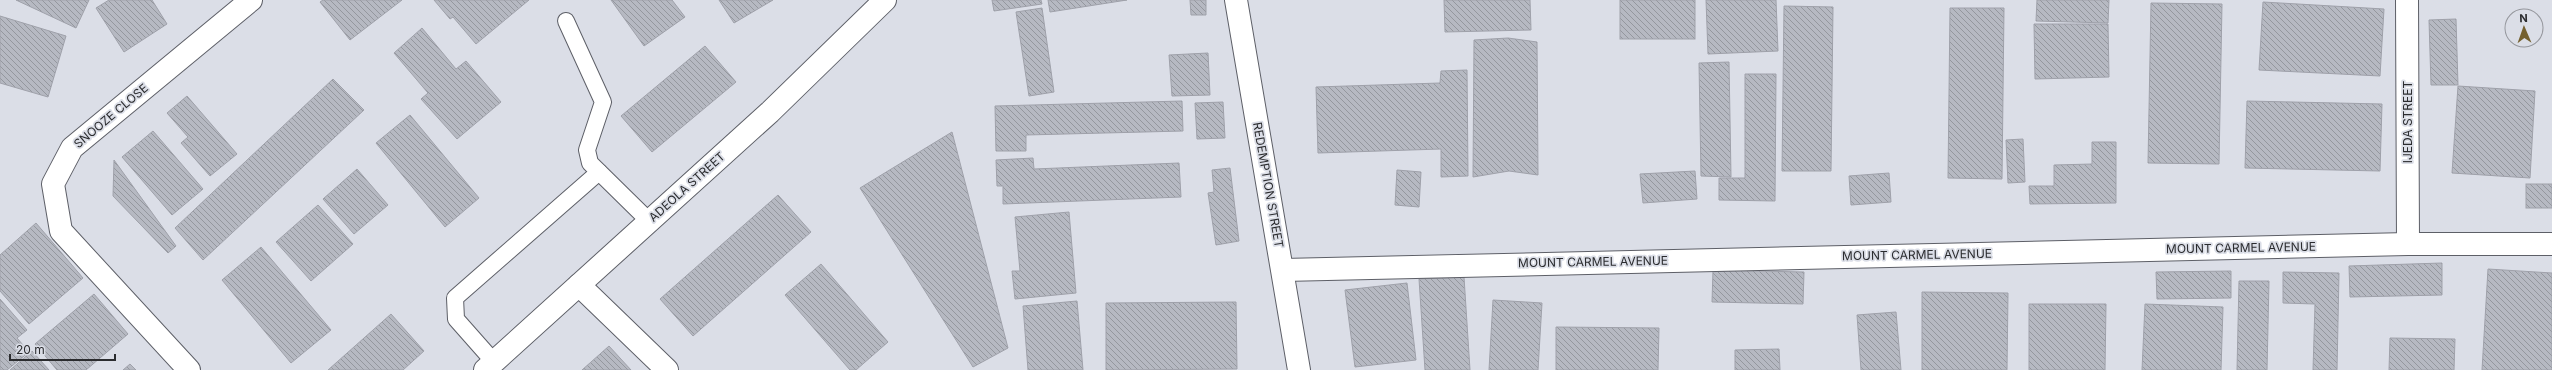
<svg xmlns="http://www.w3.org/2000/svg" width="2552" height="370" font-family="Inter,sans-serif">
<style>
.building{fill:url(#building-back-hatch);stroke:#9fa1aa}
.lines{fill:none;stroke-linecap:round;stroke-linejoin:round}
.lane-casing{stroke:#5d5f67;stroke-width:18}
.street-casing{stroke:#5d5f67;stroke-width:24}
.lane{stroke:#fff;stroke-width:16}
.street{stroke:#fff;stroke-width:22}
.labels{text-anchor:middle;stroke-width:3.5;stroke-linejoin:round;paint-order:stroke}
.street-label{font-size:12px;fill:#2b2c2f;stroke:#dbdee7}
</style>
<defs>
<pattern id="building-back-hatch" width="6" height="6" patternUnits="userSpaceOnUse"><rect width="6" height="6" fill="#b6b9c2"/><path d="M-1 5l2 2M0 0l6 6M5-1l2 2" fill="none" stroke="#94979e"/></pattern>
</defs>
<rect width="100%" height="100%" fill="#dbdee7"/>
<g class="building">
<polygon points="16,0 89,0 76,28"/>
<polygon points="109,0 152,0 167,24 124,52 96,8"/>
<polygon points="323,0 402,0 350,40 320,2"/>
<polygon points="434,0 529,0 476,44 453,17 450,19"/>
<polygon points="611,0 672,0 685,17 644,46"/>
<polygon points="719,0 773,0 734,23"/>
<polygon points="992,0 1041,0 1042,4 994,11"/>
<polygon points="1048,0 1127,0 1050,12"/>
<polygon points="1190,0 1206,0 1206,15 1191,15"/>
<polygon points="1444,0 1530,0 1531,30 1445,32"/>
<rect x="1620" y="0" width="75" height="39"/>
<polygon points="1706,0 1776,0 1778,51 1708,54"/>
<polygon points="2037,0 2109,0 2108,23 2036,21"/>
<polygon points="2263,2 2384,9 2380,76 2259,70"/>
<polygon points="2151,3 2222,4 2219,164 2148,163"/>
<polygon points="1784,6 1833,7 1831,171 1782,171"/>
<polygon points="1042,8 1054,92 1029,96 1016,12"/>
<polygon points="1950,8 2004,8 2002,179 1948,178"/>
<polygon points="0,16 66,36 48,97 0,83"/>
<polygon points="2456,19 2458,85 2431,85 2429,20"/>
<polygon points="2034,24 2108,24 2109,77 2035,79"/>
<polygon points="422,28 456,69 466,61 501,102 457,139 421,99 428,93 394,53"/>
<polygon points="1508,38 1537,42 1538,175 1509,171 1473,177 1474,40"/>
<polygon points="705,46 736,82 652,152 621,116"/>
<polygon points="1208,53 1210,95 1172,96 1169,55"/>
<polygon points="1729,62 1731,177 1701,176 1699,63"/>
<polygon points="1467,70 1468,176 1441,177 1441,149 1318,153 1316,87 1440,83 1441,71"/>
<polygon points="1745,74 1776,74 1775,201 1719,200 1719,178 1745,178"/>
<polygon points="333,79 364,110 203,260 175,228"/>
<polygon points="2458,86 2535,91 2530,178 2452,173"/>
<polygon points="187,96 237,154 210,176 181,143 188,137 167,113"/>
<polygon points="1182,101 1183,131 1026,135 1026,151 996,151 995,106"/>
<polygon points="2247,101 2382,104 2380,171 2245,168"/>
<polygon points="1223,102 1225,138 1197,139 1195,103"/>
<polygon points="410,115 479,198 445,227 376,143"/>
<polygon points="153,131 203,189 172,215 122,157"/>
<polygon points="952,132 1008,348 973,367 860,188"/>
<polygon points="2023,139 2025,182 2008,183 2006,140"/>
<polygon points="2092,142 2116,142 2116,203 2030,204 2029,186 2054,186 2054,165 2092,164"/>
<polygon points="1033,158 1034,169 1179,163 1181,197 1003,204 1003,186 997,186 996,160"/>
<polygon points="114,160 176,246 168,253 113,196"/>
<polygon points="1230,168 1239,241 1216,245 1208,193 1214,192 1212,170"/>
<polygon points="357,169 388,205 354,234 323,199"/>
<polygon points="1397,170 1421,172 1419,207 1395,205"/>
<polygon points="1695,171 1697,199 1643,203 1640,174"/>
<polygon points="1889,173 1891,202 1851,205 1849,176"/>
<rect x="2526" y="184" width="26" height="24"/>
<polygon points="778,195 811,232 693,336 660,299"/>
<polygon points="318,205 353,244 311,281 276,242"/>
<polygon points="1069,212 1076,293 1015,299 1012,271 1020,271 1015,217"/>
<polygon points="36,223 83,278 29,324 0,291 0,255"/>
<polygon points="261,247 331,330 291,363 222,280"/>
<polygon points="2442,263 2442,295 2350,297 2349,266"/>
<polygon points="821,264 888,342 856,370 850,370 785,295"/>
<polygon points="2488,269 2552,273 2552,370 2482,370"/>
<polygon points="1713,270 1804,272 1803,304 1712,302"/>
<polygon points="2231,271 2231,298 2157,299 2156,272"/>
<polygon points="2283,272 2339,273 2337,370 2313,370 2315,304 2283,303"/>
<polygon points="1464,277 1470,370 1425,370 1419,279"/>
<polygon points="2239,281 2269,281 2267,370 2237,370"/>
<polygon points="1407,283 1416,360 1355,367 1345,290"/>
<polygon points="1922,292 2008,293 2007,370 1922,370"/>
<polygon points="94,294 128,334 86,370 57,370 35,344"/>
<polygon points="0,299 27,330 17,338 29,352 7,370 0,370"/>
<polygon points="1493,300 1542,303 1538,370 1489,370"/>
<polygon points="1077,301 1083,370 1028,370 1023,306"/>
<polygon points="1236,302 1237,369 1106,370 1106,303"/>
<polygon points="2029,304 2106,304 2105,370 2029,370"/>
<polygon points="2145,304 2223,307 2221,370 2142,370"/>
<polygon points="1896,312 1901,370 1861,370 1857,315"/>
<polygon points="391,314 424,351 403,370 328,370"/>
<polygon points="1556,327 1659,328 1658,370 1556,370"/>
<polygon points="2390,338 2455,339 2454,370 2389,370"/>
<polygon points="609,346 631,370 582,370"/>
<polygon points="1779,349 1780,370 1735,370 1735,350"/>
<polygon points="32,351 49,370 10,370"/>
<polygon points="130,364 136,370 123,370"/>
</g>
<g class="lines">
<defs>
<g id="lane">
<polyline points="566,21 603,102 587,150 590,163 649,221"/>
<polyline points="494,362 456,319 455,298 599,172"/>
</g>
<g id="street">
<polyline points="1236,0 1299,370"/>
<polyline points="2407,0 2408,244"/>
<polyline points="1283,270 2408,244 2552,244"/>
<polyline points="579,285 667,370"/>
<polyline points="189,370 61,231 53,184 72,148 251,0"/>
<polyline points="485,370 770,112 885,0"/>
</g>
</defs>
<use href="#lane" class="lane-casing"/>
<use href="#street" class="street-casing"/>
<use href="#lane" class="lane"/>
<use href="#street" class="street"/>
</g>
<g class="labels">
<g class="street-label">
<text transform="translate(111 116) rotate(-40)" y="4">SNOOZE CLOSE</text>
<text transform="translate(2408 122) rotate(-90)" y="4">IJEDA STREET</text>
<text transform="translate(1268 185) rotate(80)" y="4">REDEMPTION STREET</text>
<text transform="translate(687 187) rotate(-42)" y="4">ADEOLA STREET</text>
<text transform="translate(2241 248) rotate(-1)" y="4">MOUNT CARMEL AVENUE</text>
<text transform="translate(1917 255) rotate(-1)" y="4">MOUNT CARMEL AVENUE</text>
<text transform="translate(1593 262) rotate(-1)" y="4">MOUNT CARMEL AVENUE</text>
</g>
</g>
<g transform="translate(2524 28) rotate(358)"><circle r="19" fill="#dbdee7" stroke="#95979d"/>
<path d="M0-3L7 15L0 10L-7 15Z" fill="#74602f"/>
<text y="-6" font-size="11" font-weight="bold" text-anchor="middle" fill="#2b2c2f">N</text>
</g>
<path d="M10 354v6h105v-6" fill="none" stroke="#2b2c2f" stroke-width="2"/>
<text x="16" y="354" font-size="12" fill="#2b2c2f" stroke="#dbdee7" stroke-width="3" paint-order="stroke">20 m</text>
</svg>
